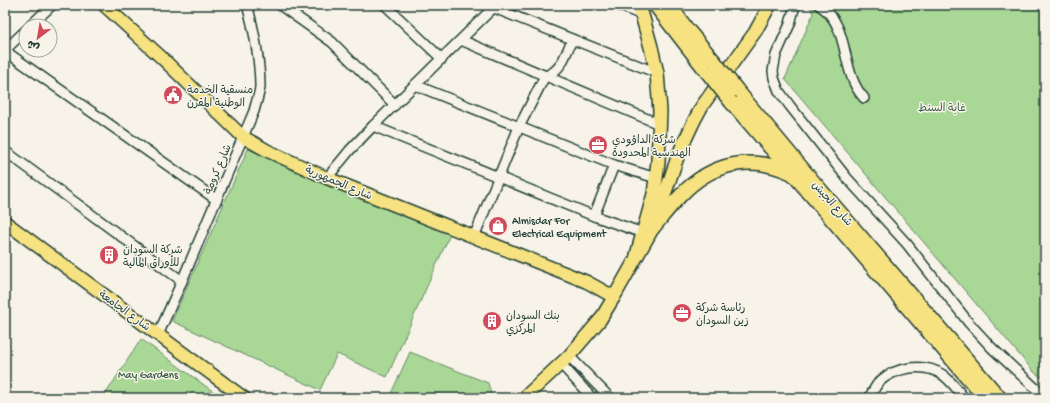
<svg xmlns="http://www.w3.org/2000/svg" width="1050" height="403" font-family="'Gochi Hand','Playpen Sans Arabic',sans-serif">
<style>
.built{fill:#f2e6d0}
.green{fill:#a9d796;stroke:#648a65}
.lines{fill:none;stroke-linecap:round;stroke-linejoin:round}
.minor-casing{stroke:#1f3d34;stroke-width:12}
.major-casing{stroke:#1f3d34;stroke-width:15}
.highway-casing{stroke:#1f3d34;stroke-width:16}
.minor{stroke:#f7f3e8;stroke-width:9}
.major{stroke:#f6e281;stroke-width:12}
.highway{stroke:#f6e281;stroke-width:13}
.highway-bridge-casing{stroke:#1f3d34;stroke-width:16;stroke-linecap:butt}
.highway-bridge{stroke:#f6e281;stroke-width:13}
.labels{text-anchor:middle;stroke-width:3;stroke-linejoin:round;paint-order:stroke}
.poi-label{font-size:11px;fill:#1f3d34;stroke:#f7f3e8;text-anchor:start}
.park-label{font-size:11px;fill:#3b5c48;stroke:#f7f3e8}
.street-label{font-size:11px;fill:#1f3d34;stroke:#f7f3e8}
</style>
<rect width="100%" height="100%" fill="#f7f3e8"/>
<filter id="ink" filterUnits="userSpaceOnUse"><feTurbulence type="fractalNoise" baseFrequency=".025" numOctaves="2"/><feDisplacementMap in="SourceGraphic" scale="8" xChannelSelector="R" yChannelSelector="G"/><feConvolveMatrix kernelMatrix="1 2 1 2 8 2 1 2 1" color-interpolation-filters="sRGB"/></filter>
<g filter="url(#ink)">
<polygon class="built" points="24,5 47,5 36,16"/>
<g class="green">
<polygon points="810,5 1045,5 1045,380 1034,372 785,79 813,14"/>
<polygon points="248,149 451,232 387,377 337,354 320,390 172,321"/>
<polygon points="141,339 222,398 103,398"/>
<polygon points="410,352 488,383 492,398 389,398"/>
</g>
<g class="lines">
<defs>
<g id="minor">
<polyline points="280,5 332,42 395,105"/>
<polyline points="385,5 442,59"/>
<polyline points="618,5 642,15"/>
<polyline points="795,5 790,24 776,55 773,71 774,78 779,91 790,106 847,178 907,244 969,323 992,348 1045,397"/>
<path d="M819 5C852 26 839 71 864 98"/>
<polyline points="489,6 657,73"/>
<polyline points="30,26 52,5"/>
<polyline points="461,40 659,124"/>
<polyline points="5,50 26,30"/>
<polyline points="5,51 217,200"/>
<polyline points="415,85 614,165 656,178"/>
<polyline points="373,126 594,216 643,233"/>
<polyline points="5,151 182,281"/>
<polyline points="327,178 350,150 373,126 496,5"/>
<polyline points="594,216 614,165"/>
<path d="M474 237 519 127 545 76C562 71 565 55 572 40"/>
<path d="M158 335 182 281 254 111C256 103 259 95 260 87 260 62 254 28 247 5"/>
<polyline points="569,356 610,398"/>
<polyline points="561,364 592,398"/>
<path d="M869 398C872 393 875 387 879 382 895 367 924 362 943 375 951 381 958 390 964 398"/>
</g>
<g id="major">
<polyline points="104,5 162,58 243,137 268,151 327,178 587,282 614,297"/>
<polyline points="5,222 244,398"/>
<polyline points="524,398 569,356 600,320 614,297 653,228 679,153 694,121 702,106 755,32 770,5"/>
</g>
<g id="highway">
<polyline points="655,5 707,72"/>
<polyline points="670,5 687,29 715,62"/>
<polyline points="737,90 807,174 1000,398"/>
<polyline points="731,102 985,398"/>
<path d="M653 228C662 217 671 205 681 195 710 164 749 154 789 172"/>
<polyline points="637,255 654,194 658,162 660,111 657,73 651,47 642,15 638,5"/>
</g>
</defs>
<use href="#minor" class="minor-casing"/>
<use href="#major" class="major-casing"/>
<use href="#highway" class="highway-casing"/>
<use href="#minor" class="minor"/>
<use href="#major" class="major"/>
<use href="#highway" class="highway"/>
<defs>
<g id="highway-bridge">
<polyline points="715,62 737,90"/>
<polyline points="707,72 731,102"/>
</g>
</defs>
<use href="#highway-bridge" class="highway-bridge-casing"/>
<use href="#highway-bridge" class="highway-bridge"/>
</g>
</g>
<defs>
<symbol id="civic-disc" viewBox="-11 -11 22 22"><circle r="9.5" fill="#d1495b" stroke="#f7f3e8"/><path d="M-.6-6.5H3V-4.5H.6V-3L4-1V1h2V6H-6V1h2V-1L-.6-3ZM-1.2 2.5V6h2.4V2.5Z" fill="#fff"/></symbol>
<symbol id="office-disc" viewBox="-11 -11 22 22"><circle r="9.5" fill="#d1495b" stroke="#f7f3e8"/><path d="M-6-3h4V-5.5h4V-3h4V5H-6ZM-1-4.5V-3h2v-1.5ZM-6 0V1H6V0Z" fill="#fff"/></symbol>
<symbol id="shop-disc" viewBox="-11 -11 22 22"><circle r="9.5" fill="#d1495b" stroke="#f7f3e8"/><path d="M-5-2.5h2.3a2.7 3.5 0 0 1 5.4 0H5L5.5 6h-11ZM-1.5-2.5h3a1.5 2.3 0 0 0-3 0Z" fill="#fff"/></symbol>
<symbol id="building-disc" viewBox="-11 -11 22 22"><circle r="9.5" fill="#d1495b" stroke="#f7f3e8"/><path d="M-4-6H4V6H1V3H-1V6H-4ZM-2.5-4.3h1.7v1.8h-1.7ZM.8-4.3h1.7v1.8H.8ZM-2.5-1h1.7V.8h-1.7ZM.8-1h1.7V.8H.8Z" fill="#fff"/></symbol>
</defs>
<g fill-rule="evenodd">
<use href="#civic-disc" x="162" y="84" width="22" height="22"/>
<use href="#office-disc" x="587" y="134" width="22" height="22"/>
<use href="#shop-disc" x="487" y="215" width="22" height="22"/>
<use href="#building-disc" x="98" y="244" width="22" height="22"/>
<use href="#office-disc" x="671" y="302" width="22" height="22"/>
<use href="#building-disc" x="481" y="310" width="22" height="22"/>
</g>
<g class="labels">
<g class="poi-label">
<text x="187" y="93">منسقية الخدمة<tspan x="187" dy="13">الوطنية المقرن</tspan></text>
<text x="612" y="143">شركة الداؤودي<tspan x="612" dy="13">الهندسية المحدودة</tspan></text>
<text x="512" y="224">Almisdar For<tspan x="512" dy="13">Electrical Equipment</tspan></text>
<text x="123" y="253">شركة السودان<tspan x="123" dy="13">للأوراق المالية</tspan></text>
<text x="696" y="311">رئاسة شركة<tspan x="696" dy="13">زين السودان</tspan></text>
<text x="506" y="319">بنك السودان<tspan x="506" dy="13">المركزي</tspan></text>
</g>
<g class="park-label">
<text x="942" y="111">غابة السنط</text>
<text x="148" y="378">May Gardens</text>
</g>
<g class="street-label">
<text transform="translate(217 169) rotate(-67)" y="4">شارع كرومة</text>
<text transform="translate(339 182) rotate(23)" y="4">شارع الجمهورية</text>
<text transform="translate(833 203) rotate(49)" y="4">شارع الجيش</text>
<text transform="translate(125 310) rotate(36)" y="4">شارع الجامعة</text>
</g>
</g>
<rect width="1050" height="403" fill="none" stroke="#f7f3e8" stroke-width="20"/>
<rect x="10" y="10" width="1030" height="383" fill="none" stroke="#1f3d34" stroke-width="1.5" filter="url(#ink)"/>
<g transform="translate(38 38) rotate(211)"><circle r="19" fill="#f7f3e8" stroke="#a1aaa0"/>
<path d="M0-3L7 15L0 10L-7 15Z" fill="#d1495b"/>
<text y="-6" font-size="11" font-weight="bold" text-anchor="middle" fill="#1f3d34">ش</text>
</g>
</svg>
